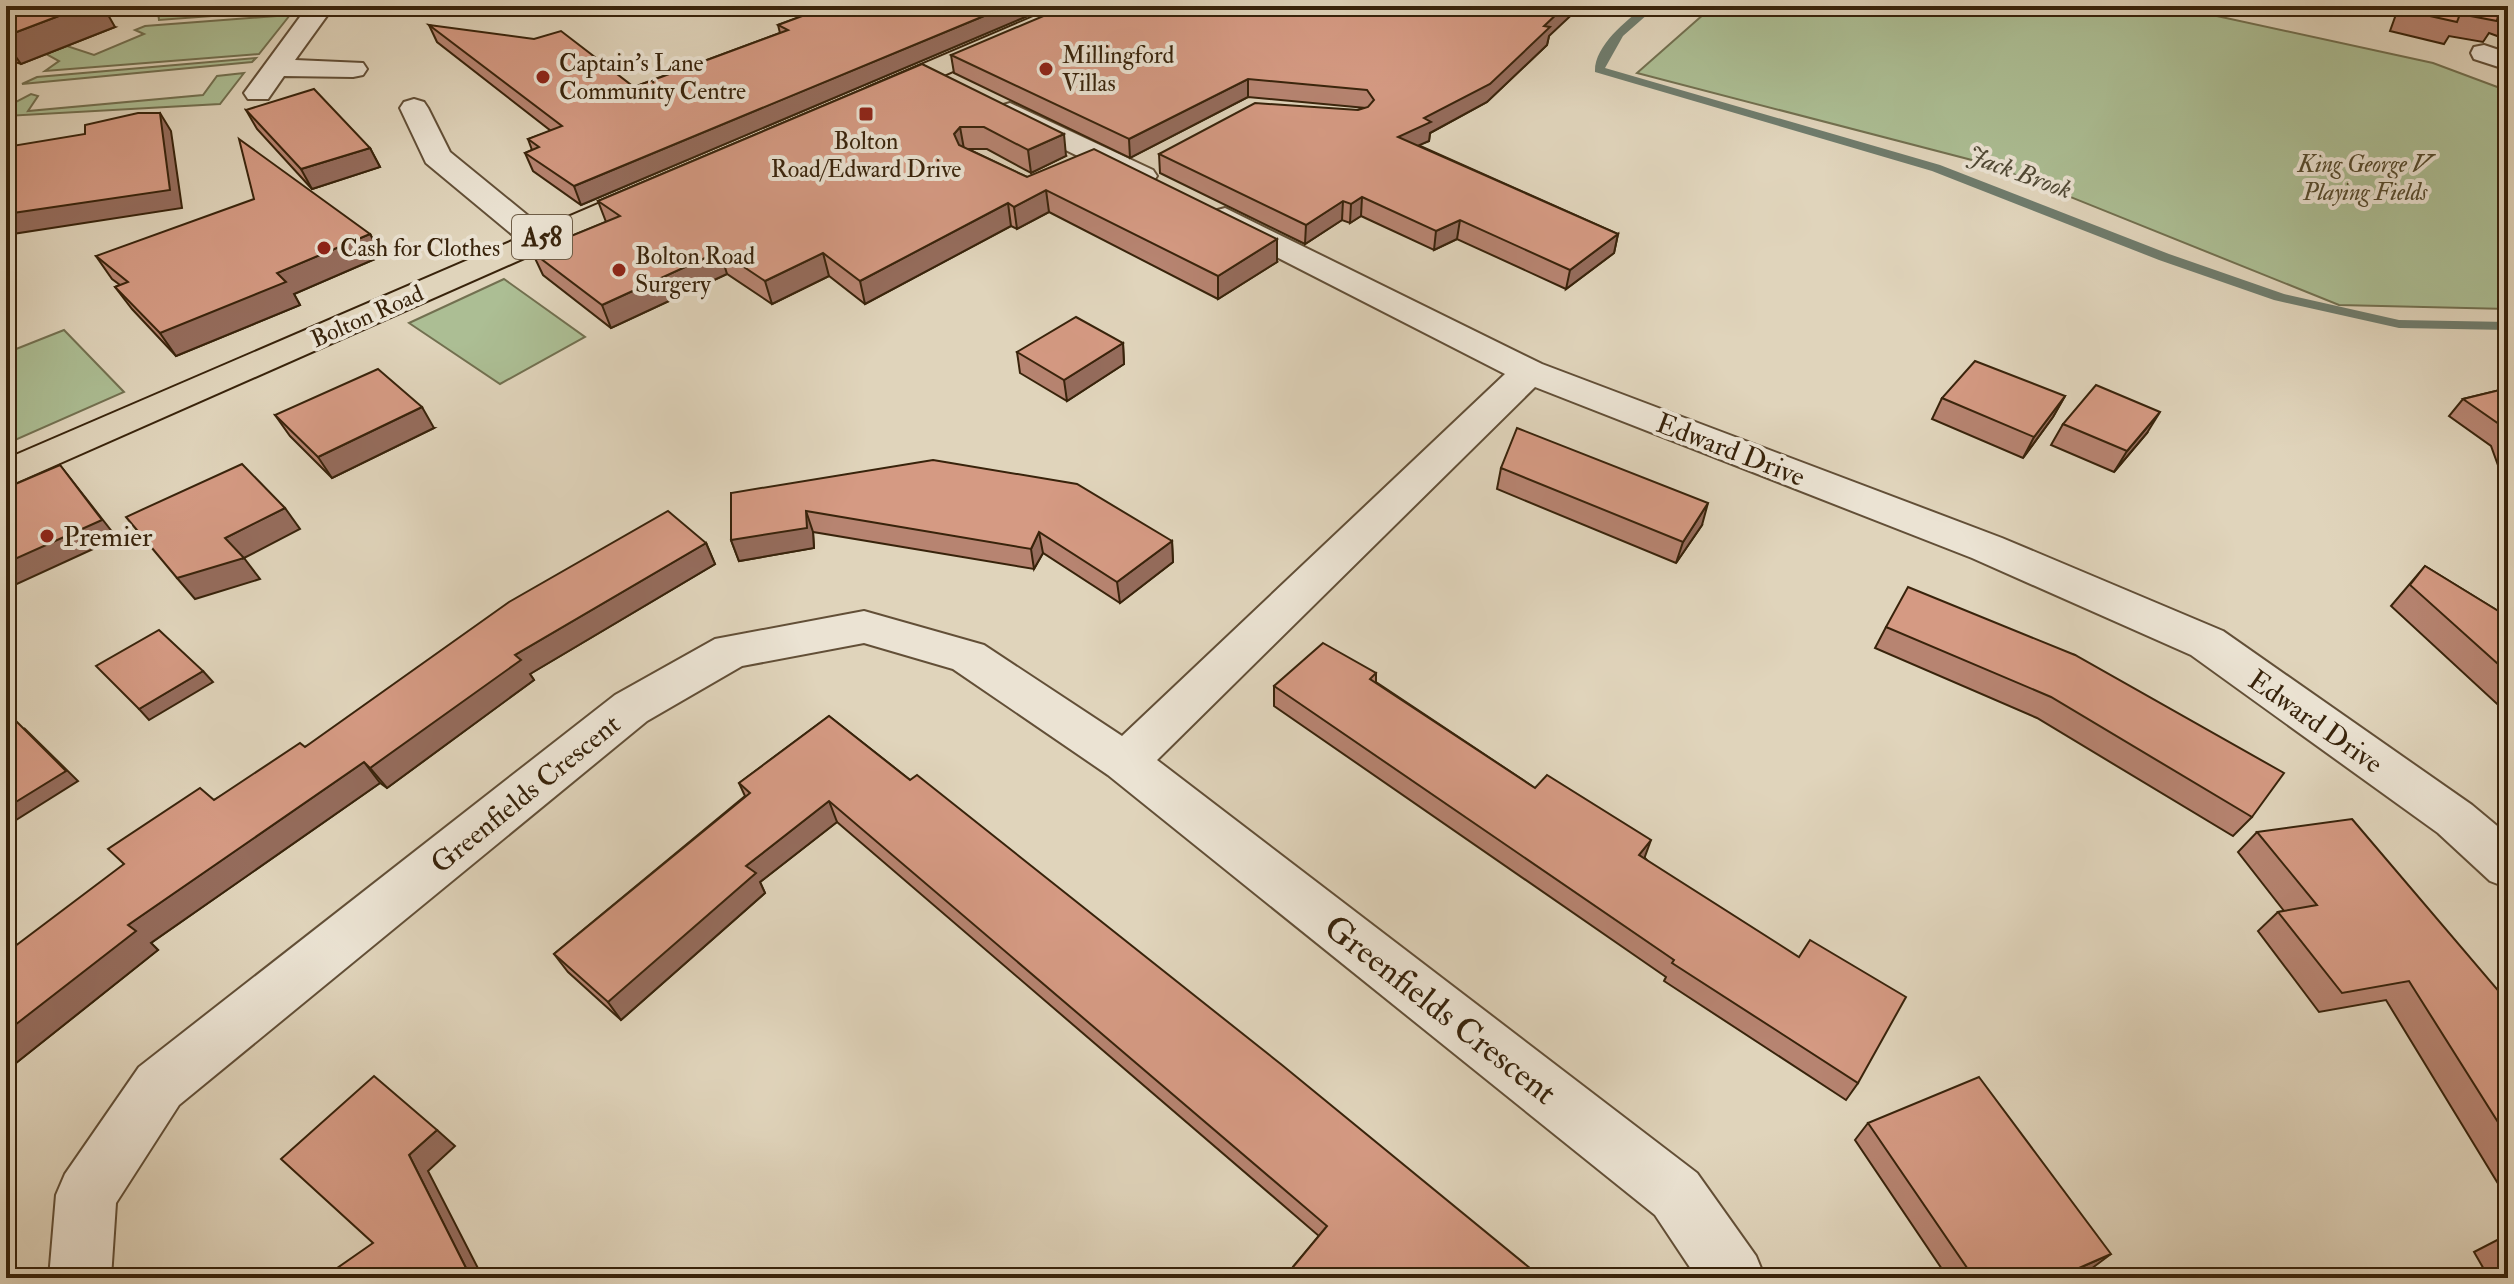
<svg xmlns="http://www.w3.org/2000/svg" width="2514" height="1284" font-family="'IM FELL Double Pica',serif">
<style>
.green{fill:#acbe94;stroke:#727050;stroke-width:2}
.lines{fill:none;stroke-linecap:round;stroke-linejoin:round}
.stream{fill:#6f7c6d;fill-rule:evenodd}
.street-casing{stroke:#624f37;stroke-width:4}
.primary-casing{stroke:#38230b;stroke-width:4}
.street{fill:#ebe3d3;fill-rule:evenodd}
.primary{fill:#e0d4bb;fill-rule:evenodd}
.wall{fill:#b78471;stroke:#38230b;stroke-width:2}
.shaded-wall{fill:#956c5c;stroke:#38230b;stroke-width:2}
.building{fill:#d59a83;stroke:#38230b;stroke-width:2}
.poi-dot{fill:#8f2418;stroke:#ebe3d3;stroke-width:3}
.labels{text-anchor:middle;stroke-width:8;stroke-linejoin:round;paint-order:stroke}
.far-poi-label{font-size:24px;fill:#38230b;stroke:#ebe3d3;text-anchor:start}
.far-park-label{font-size:24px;font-style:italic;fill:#554a2d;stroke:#ebe3d3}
.far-street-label{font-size:24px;fill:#38230b;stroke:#ebe3d3}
.far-water-label{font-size:26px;font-style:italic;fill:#4f4834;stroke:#ebe3d3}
.shield{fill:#ebe3d3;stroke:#6e5d47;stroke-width:2}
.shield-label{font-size:26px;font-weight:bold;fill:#38230b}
.street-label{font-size:28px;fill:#38230b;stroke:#ebe3d3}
.poi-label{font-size:28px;fill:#38230b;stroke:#ebe3d3;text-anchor:start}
.near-street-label{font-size:34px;fill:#38230b;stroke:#ebe3d3}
</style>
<rect width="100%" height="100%" fill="#e0d4bb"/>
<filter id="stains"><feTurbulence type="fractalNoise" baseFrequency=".0025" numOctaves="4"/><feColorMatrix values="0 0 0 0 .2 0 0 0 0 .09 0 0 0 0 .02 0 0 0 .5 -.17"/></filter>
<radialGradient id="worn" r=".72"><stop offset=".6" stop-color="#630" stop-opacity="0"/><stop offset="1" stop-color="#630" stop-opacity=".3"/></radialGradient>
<g class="green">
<polygon points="172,6 297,6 294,10 159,20 158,12"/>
<polygon points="1713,6 2171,6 2433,63 2508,91 2508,309 2339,305 1991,165 1637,73"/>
<polygon points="290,15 259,54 45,71 59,61 46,54 67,46 94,55 144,34 135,30 145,26"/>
<polygon points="256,58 252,62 22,84 37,77"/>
<polygon points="244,73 220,104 6,116 6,107 31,94 38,96 28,111 203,95 217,76"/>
<polygon points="504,279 585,337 500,384 409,323"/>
<polygon points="64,330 124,392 6,444 6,353"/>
</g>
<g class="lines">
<path class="stream" d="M1645 6H1657L1623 36 1605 68 1940 165 2169 254 2284 294 2399 320 2508 322V330L2399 328 2274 300 2159 260 1932 171 1595 72C1594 46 1626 21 1645 6Z"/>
<defs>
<g id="street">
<polygon points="308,6 334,6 295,60 363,63 367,69 363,75 353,77 284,76 268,99 248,99 244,93"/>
<polygon points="2484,45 2508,53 2508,70 2474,59 2471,53 2474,47"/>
<polygon points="414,99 424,102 428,108 450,152 548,232 553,239 548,246 537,249 526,246 426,163 400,108 404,102"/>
<polygon points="1010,103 1153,170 1157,176 1153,182 1131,182 1000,118 996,112 1000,106"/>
<polygon points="1225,208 1542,364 2002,538 2223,631 2472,805 2508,835 2508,888 2490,881 2438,833 2191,655 1972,558 1535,387 1157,760 1697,1173 1756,1256 1765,1278 1697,1278 1655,1215 1108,775 953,669 864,643 742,666 647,721 179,1105 116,1203 111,1278 49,1278 56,1195 65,1174 139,1067 615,695 715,639 864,611 984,645 1122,736 1505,374 1214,225 1209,218 1214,211"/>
</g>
<g id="primary">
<polygon points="1059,6 1094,6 1090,11 887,100 867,100 863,94 867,88"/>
<polygon points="656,179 667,181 671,188 667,195 6,487 6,459"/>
</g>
</defs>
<use href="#street" class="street-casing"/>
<use href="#primary" class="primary-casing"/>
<use href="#street" class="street"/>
<use href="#primary" class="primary"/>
</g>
<g class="wall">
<polygon points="6,6 115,27 21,64 6,59"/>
<polygon points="811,6 1051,6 581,205 533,171 525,153 532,150 528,139 551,131 437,42 429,25 634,87 780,33 778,25 819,10"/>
<polygon points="2399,6 2508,6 2508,40 2489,33 2483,42 2449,36 2444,44 2390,31"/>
<polygon points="1549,36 1547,45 1487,102 1430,133 1429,141 1418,145 1618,234 1614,253 1566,289 1457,239 1434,250 1361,216 1350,223 1342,220 1305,244 1160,173 1159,154 1366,108 1248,97 1130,158 954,73 951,55"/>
<polygon points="922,64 1066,156 1031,173 987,149 968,149 1027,177 1277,262 1218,299 1049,212 1017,229 1011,226 865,304 829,276 772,304 727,274 611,328 543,275 532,252 606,222 598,201"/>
<polygon points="246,110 370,148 380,167 312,189 257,129"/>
<polygon points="370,234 382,256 294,294 300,305 176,356 132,309 115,287 120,285 112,279 96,256"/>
<polygon points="1123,343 1124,364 1067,401 1020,373 1017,352"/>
<polygon points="2508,388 2508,493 2491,446 2449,416 2463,399"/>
<polygon points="2065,396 2053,417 2023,458 1932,419 1942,398"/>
<polygon points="275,415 434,428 332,478 290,436"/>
<polygon points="2063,424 2147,433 2114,472 2051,445"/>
<polygon points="1501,468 1702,525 1676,563 1497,489"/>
<polygon points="731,493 1172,541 1173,562 1120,603 1043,553 1034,569 813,532 814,548 739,561 731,540"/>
<polygon points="706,543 715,564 530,674 534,680 387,788 380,783 151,943 158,950 6,1071 214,800 305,747"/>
<polygon points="2425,566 2508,617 2508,714 2391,606"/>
<polygon points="1886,627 2075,655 2252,817 2233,836 2037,718 1875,648"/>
<polygon points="1376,673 1376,682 1535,788 1645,858 1858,1083 1846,1100 1664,981 1666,977 1274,706 1274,686"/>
<polygon points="829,716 1542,1278 1292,1278 1293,1267 1319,1236 837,822 760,882 765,893 621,1020 568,972 554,954 745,796 739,783"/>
<polygon points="2257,832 2508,1002 2508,1200 2386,1000 2319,1012 2258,931 2278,912 2284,911 2238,852"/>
<polygon points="1868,1123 2091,1269 2082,1273 2086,1278 1948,1278 1855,1140"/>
<polygon points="2503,1237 2508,1237 2508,1278 2489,1278 2474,1252"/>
</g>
<g class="shaded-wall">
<polygon points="85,6 103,6 115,27 21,64 6,43 6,36"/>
<polygon points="1008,6 1051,6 581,205 574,186"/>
<polygon points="1565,6 1581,6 1549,36 1547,45 1487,102 1430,133 1429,141 1397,155 1398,137 1544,26"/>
<polygon points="1248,79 1248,97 1130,158 1129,139"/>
<polygon points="160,113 171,131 182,208 6,235 6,214"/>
<polygon points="960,127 964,149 958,156 954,134"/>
<polygon points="1064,134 1066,156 1031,173 1028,150"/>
<polygon points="370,148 380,167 312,189 301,169"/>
<polygon points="1046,190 1049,212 1017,229 1014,207"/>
<polygon points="1362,197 1361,216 1350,223 1351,204"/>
<polygon points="1343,201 1342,220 1305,244 1306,225"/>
<polygon points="1008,203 1011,226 865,304 860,281"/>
<polygon points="1460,220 1457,239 1434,250 1436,231"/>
<polygon points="370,234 382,256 294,294 300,305 176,356 160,333 277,273"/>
<polygon points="1618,234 1614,253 1566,289 1570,270"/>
<polygon points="1277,239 1277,262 1218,299 1218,276"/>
<polygon points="720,251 727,274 611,328 602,305"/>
<polygon points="823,253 829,276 772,304 765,281"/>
<polygon points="1123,343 1124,364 1067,401 1064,380"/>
<polygon points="2065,396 2053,417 2023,458 2034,437"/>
<polygon points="422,407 434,428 332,478 318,457"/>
<polygon points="2160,412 2147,433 2114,472 2127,451"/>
<polygon points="60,465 117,538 6,589 6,563"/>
<polygon points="1708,503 1702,525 1676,563 1683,542"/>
<polygon points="285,508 300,529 242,559 244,558 260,579 195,599 177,578 225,538"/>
<polygon points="806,511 813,532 814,548 739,561 731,540"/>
<polygon points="1039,532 1043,553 1034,569 1031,549"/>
<polygon points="1172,541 1173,562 1120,603 1117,582"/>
<polygon points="706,543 715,564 530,674 534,680 387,788 370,768 515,655"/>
<polygon points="203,671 213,682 149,720 139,709"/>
<polygon points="25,729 78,781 16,820 6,811 6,808"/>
<polygon points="364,762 380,783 151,943 158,950 6,1071 6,1032 128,925"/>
<polygon points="829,801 837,822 760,882 765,893 621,1020 608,1002 746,866"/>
<polygon points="1651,840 1644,859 1639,855"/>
<polygon points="437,1130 455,1146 428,1171 483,1278 471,1278 409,1155"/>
<polygon points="2111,1254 2091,1269 2071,1278 2079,1268"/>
</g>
<g class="building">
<polygon points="6,6 85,6 6,36"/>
<polygon points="829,6 1008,6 574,186 525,153 539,147 528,139 562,126 429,25 534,39 561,31 634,87 788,30 778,25"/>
<polygon points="1067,6 1565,6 1544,26 1550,27 1490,84 1424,118 1431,122 1398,137 1618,234 1570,270 1460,220 1436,231 1362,197 1351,204 1343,201 1306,225 1159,154 1255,103 1358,110 1368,107 1374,100 1367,90 1248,79 1129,139 951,55"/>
<polygon points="2404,6 2508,6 2508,14 2499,11 2497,21 2460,14 2457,22 2403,10"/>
<polygon points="922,64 1064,134 1028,150 984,127 960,127 954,134 959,145 1027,177 1094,149 1277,239 1218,276 1046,190 1014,207 1008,203 860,281 823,253 765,281 720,251 602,305 532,252 620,216 598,201"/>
<polygon points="314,89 370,148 301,169 246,110"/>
<polygon points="138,113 160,113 170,190 6,214 6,147 85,134 85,125"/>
<polygon points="239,139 370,234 277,273 286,282 160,333 115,287 128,282 96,256 254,199"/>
<polygon points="1076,317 1123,343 1064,380 1017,352"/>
<polygon points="1975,361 2065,396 2034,437 1942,398"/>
<polygon points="378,369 422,407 318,457 275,415"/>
<polygon points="2096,385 2160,412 2127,451 2063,424"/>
<polygon points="2508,388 2508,433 2506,429 2463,399"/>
<polygon points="1517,428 1708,503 1683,542 1501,468"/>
<polygon points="933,460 1077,484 1172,541 1117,582 1039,532 1031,549 806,511 807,528 731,540 731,493"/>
<polygon points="242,464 285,508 225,538 244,558 177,578 126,517"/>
<polygon points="60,465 102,520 6,563 6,488"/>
<polygon points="668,511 706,543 515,655 521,660 370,768 364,762 128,925 136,931 6,1032 6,953 124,864 108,849 200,788 214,800 300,743 305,747 509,602"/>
<polygon points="2425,566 2508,617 2508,673 2410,585"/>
<polygon points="1908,587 2075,655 2284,773 2252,817 2051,697 1886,627"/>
<polygon points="159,630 203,671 139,709 96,666"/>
<polygon points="1323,643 1376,673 1370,679 1535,788 1547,775 1651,840 1639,855 1799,957 1810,940 1906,997 1858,1083 1672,963 1674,960 1274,686"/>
<polygon points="829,716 910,780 917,775 1282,1065 1542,1278 1305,1278 1293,1267 1327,1226 829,801 746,866 756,873 608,1002 554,954 750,793 739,783"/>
<polygon points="13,718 66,771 6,808 6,723"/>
<polygon points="2352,819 2508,1002 2508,1138 2409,981 2342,993 2278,912 2317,905 2257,832"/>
<polygon points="374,1076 437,1130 409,1155 471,1278 332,1278 330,1273 373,1243 281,1159"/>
<polygon points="1979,1077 2111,1254 2079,1268 2086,1278 1974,1278 1868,1123"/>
</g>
<g class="poi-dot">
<circle cx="1046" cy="69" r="8"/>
<circle cx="543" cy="77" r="8"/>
<rect x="858" y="106" width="16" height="16" rx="4"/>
<circle cx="324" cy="248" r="8"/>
<circle cx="619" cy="270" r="8"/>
<circle cx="47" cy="536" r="8"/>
</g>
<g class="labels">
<g class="far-poi-label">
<text x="1062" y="63">Millingford<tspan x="1062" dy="28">Villas</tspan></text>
<text x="559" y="71">Captain's Lane<tspan x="559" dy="28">Community Centre</tspan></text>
<text x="866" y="149" text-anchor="middle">Bolton<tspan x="866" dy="28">Road/Edward Drive</tspan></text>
<text x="340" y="256">Cash for Clothes</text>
<text x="635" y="264">Bolton Road<tspan x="635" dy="28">Surgery</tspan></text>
</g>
<g class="far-park-label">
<text x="2365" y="172">King George V<tspan x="2365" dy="28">Playing Fields</tspan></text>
</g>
<g class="far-street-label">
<text transform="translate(367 316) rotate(-24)" y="8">Bolton Road</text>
</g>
<g class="far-water-label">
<text transform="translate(2020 172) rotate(20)" y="9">Jack Brook</text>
</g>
<rect class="shield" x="512" y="215" width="60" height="44" rx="6"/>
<g class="shield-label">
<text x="542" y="246">A58</text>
</g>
<g class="street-label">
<text transform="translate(1731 449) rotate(21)" y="10">Edward Drive</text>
<text transform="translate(2316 721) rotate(35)" y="10">Edward Drive</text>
<text transform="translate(525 793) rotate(-39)" y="10">Greenfields Crescent</text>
</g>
<g class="poi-label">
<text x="63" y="546">Premier</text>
</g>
<g class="near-street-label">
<text transform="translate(1441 1009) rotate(38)" y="12">Greenfields Crescent</text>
</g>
</g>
<rect width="2514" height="1284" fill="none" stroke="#e0d4bb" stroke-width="32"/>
<rect x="8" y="8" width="2498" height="1268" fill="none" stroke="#38230b" stroke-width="4"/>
<rect x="16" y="16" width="2482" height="1252" fill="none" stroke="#38230b" stroke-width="2"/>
<rect width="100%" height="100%" filter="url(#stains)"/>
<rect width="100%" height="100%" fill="url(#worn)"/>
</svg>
